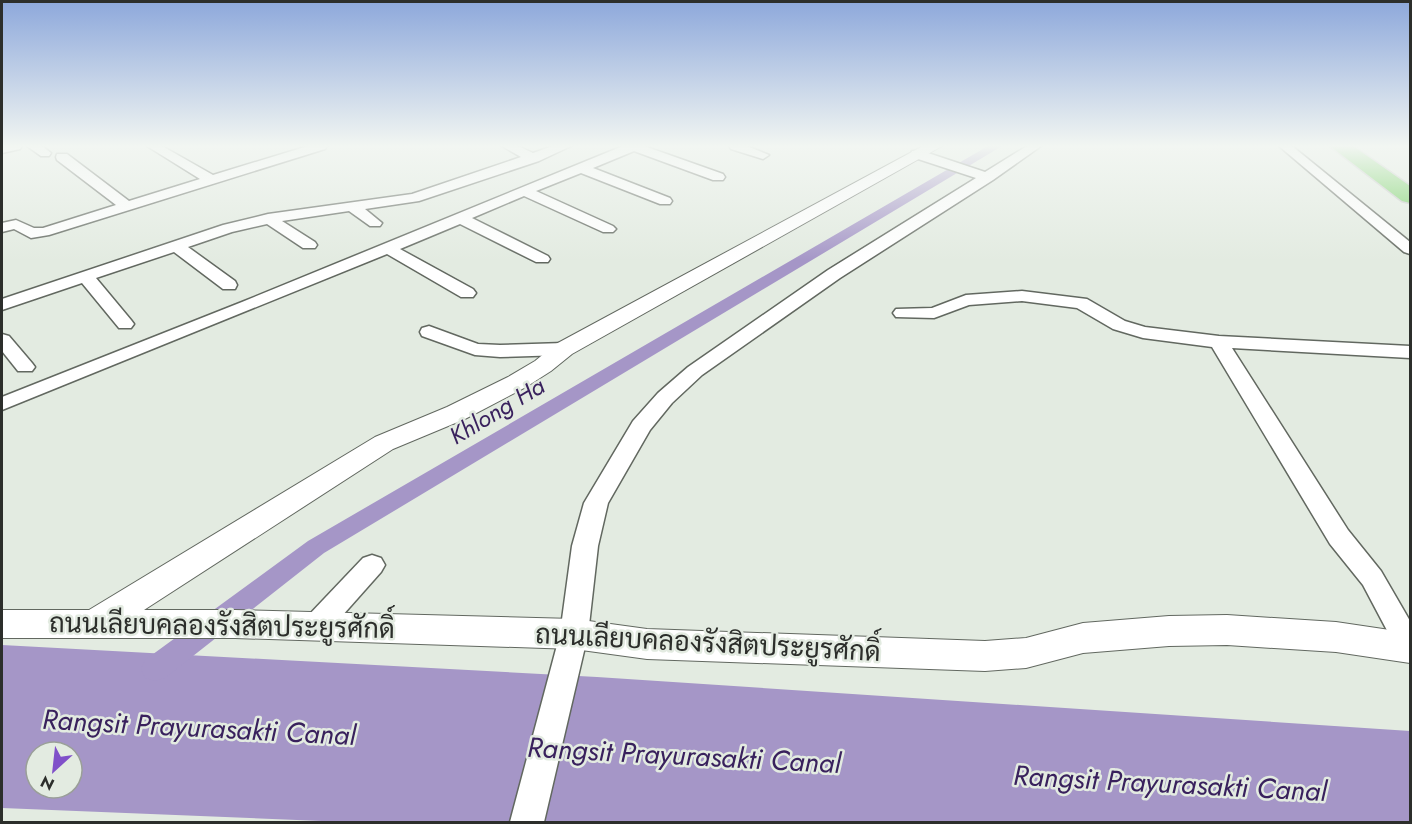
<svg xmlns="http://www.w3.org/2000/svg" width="1412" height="824" font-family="Jost,Sarabun,sans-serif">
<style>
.water{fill:#a596c7;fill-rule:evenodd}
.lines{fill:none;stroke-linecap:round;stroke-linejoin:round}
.canal{fill:#a596c7;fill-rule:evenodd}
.minor-casing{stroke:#626860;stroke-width:3}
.tertiary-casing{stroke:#626860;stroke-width:2}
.motorway-casing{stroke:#c8c9c8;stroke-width:3}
.minor{fill:#fff;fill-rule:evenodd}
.tertiary{fill:#fff;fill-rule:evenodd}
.motorway{fill:#73cf60;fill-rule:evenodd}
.labels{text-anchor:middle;stroke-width:5;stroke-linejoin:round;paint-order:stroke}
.water-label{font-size:24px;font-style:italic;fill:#39215d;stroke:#e3ebe1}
.near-street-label{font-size:27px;fill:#2c2e2b;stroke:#e3ebe1}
.near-water-label{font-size:28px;font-style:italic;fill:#39215d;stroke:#e3ebe1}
</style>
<rect width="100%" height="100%" fill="#e3ebe1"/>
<path class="water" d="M2 645 597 677 1410 731V822H346L2 808ZM36 752H72V788H36Z"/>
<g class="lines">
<polygon class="canal" points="988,146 1002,146 324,553 165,678 155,681 145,678 141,669 145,660 308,541"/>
<defs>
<g id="minor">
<polygon points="2,146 22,146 20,149 2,153"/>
<polygon points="27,146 42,146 51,153 49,156 41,156"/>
<polygon points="147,146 162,146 213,175 308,146 327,146 325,149 49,235 31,238 14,229 2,232 2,223 16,220 34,228 43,228 116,205 57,160 56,157 57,154 67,154 129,201 200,179"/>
<polygon points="502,146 518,146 533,153 553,146 571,146 539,161 419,201 365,209 382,223 380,226 370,226 349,211 282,221 315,242 317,245 315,248 303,248 267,224 232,232 188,247 235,281 237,285 235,289 223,289 174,252 96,278 131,320 134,324 131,328 119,328 82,283 2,310 2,299 223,225 268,214 412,194 521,157"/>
<polygon points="623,146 644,146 723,174 725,177 723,180 713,180 634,151 593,168 670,198 672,201 670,204 660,204 581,173 536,191 613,226 616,229 613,232 603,232 524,196 472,218 548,256 550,259 548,262 536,262 460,224 400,249 473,289 476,293 473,297 461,297 387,254 2,410 2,397 242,302"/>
<polygon points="729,146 747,146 769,155 763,159 731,149"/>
<polygon points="1027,146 1041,146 993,180 840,278 702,375 672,403 650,430 608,503 598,546 588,634 544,822 510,822 560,634 572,546 584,503 633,421 658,393 688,367 828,270 976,178 912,157 911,154 912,151 922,151 985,172"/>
<polygon points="1279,146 1292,146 1410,242 1410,254 1404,252"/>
<polygon points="1022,291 1087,299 1125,321 1145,327 1219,336 1410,346 1410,358 1232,348 1348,530 1381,571 1410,621 1410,658 1400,655 1363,585 1330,544 1212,347 1143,338 1113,329 1077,308 1022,301 969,305 934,318 896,317 893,313 896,309 932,308 966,295"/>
<polygon points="429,326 478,344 500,345 564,343 571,345 573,349 571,353 564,355 500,357 475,355 422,336 420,332 422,328"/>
<polygon points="2,334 9,336 32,363 35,367 32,371 18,371 2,351"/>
<polygon points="372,555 381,558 385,565 381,572 326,634 316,638 306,634 302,626 306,618 363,558"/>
</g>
<polygon id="tertiary" points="923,146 942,146 572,354 551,371 526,387 465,419 393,449 144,610 235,610 574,619 647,629 985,641 1026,638 1083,623 1169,616 1227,615 1336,622 1410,633 1410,663 1336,652 1227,645 1169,646 1083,653 1026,668 985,671 647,659 574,649 235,638 2,638 2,610 89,610 375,437 447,407 508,377 535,361 556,344"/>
<polygon id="motorway" points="1330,146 1353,146 1410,186 1410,203 1402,201"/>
</defs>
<use href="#minor" class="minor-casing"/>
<use href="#tertiary" class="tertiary-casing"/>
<use href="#motorway" class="motorway-casing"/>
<use href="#minor" class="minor"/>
<use href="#tertiary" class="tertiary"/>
<use href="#motorway" class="motorway"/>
</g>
<linearGradient id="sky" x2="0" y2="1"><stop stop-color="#8da8db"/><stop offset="0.56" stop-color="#f2f6f2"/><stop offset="1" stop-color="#f2f6f2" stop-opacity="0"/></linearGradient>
<rect width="1412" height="261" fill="url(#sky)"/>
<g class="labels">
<g class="water-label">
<text transform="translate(497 411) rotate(-31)" y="8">Khlong Ha</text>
</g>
<g class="near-street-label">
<text transform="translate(222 626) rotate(1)" y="9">ถนนเลียบคลองรังสิตประยูรศักดิ์</text>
<text transform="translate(708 643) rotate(3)" y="9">ถนนเลียบคลองรังสิตประยูรศักดิ์</text>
</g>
<g class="near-water-label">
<text transform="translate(199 727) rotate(3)" y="10">Rangsit Prayurasakti Canal</text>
<text transform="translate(684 755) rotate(3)" y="10">Rangsit Prayurasakti Canal</text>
<text transform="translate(1170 783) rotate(3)" y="10">Rangsit Prayurasakti Canal</text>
</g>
</g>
<rect width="1412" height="824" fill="none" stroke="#2c2e2b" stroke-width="6"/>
<g transform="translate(54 770) rotate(207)"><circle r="28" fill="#e3ebe1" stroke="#9a9f98" stroke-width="1.5"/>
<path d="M0-4.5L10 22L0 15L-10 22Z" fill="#8050c9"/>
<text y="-9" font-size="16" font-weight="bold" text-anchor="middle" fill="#2c2e2b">N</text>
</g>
</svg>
